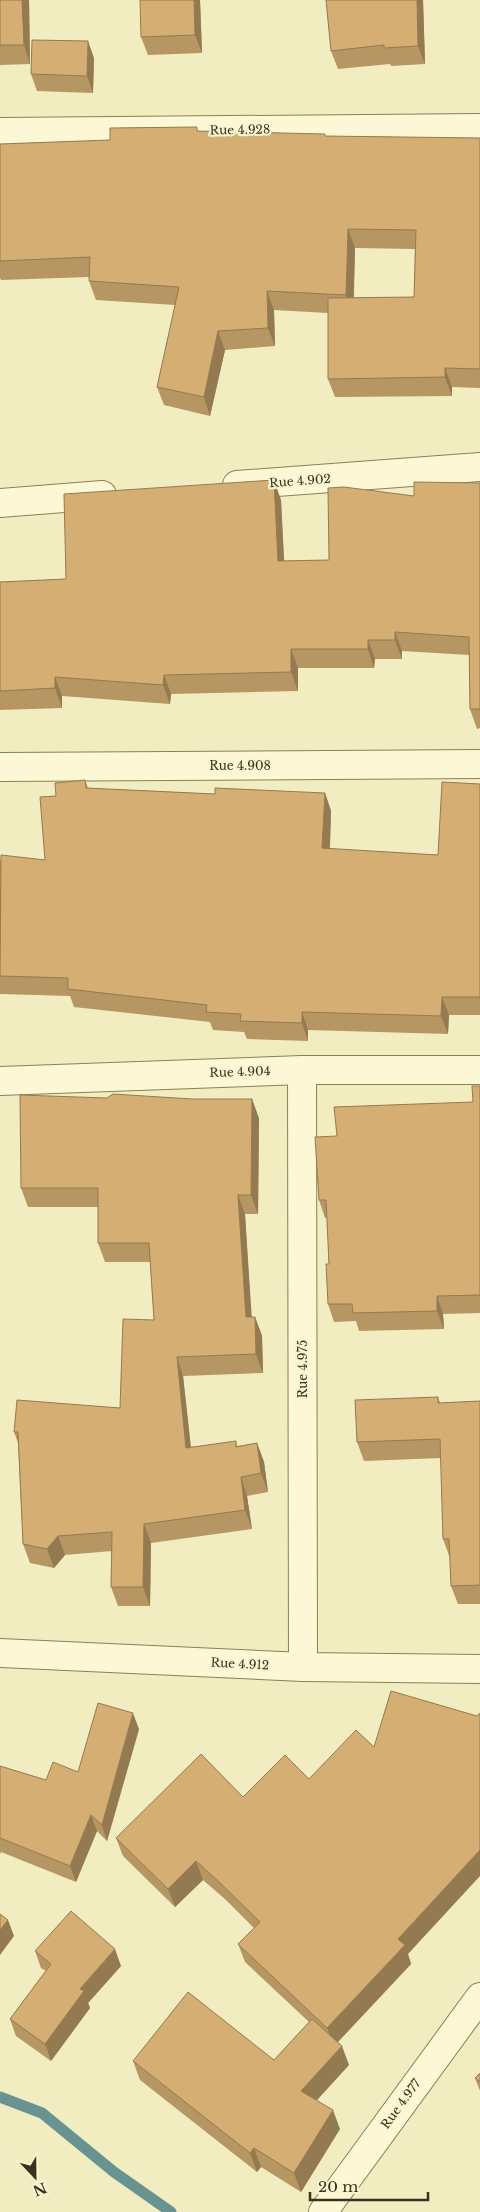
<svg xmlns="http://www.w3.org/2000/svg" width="480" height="2212" font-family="'Libre Baskerville',serif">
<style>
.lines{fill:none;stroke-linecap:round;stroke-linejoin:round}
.stream{stroke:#699391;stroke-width:11}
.minor-casing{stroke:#8d7e56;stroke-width:30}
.minor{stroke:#fcf8d5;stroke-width:28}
.wall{fill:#b69663;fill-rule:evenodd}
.shaded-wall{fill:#947a50}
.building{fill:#d4ae73;stroke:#947a50}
.labels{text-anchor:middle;stroke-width:4.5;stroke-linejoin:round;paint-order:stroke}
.street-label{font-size:12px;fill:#3b311c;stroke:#f9f5d1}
</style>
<rect width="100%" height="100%" fill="#f2edc0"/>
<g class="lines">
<polyline class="stream" points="0,2097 42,2113 114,2172 171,2212"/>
<defs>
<g id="minor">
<polyline points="0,132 480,128"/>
<polyline points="237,485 480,467"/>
<polyline points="0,503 102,495"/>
<polyline points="0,767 480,764"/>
<polyline points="302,1070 303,1667"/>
<polyline points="0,1081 302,1070 480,1070"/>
<polyline points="0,1653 303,1667 480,1669"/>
<polyline points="323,2212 480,1997"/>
</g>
</defs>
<use href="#minor" class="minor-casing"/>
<use href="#minor" class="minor"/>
</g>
<g class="wall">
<polygon points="0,0 29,0 30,64 0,65"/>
<polygon points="200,0 202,53 148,55 141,37"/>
<polygon points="326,0 423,0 425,64 391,66 390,64 338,69 331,51"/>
<polygon points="94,58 93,93 37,91 31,74"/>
<path d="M198 131 325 136 480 138V388L452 387V396L335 397 328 379V313L274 310 275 346 225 350 210 416 164 405 157 387 175 305 96 300 89 281V277L1 280 0 278V144L110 140ZM355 248 415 249 414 297 354 298Z"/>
<polygon points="480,483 480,728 477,729 470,709 469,655 402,651 402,659 375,659 374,668 298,668 298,691 171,694 170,704 62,696 62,708 0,710 0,582 66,579 281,500 284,561 329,560 414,496"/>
<polygon points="85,780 88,788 215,794 325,793 331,811 330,849 438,855 480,784 480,1015 449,1015 448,1034 308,1030 308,1041 247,1039 244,1032 213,1030 210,1022 74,1007 70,996 0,994 0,860 45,860 56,796"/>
<polygon points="480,1086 480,1313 443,1314 444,1329 359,1331 356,1321 334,1322 328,1304 329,1264 327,1218 325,1218 319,1200 337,1136 473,1102"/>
<polygon points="259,1118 258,1214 245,1214 251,1317 255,1317 262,1336 263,1373 183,1376 191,1448 236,1441 237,1446 257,1443 264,1462 268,1492 247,1496 252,1529 151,1543 150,1606 118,1606 111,1587 112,1551 65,1555 54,1568 30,1563 23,1544 18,1443 14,1432 120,1408 154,1320 150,1262 105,1262 98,1243 98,1207 28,1207 21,1188"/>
<polygon points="438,1397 440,1403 480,1401 480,1604 458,1604 451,1586 450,1558 443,1539 441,1458 364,1461 357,1442"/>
<polygon points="139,1729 107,1841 97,1831 76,1882 1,1852 0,1854 0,1766 46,1780 78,1772"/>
<polygon points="243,1797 408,1954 411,1964 338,2042 349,2065 316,2100 340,2129 301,2192 261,2167 257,2172 140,2080 133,2061 274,2060 309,2022 245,1962 238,1944 254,1928 226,1900 203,1880 175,1907 123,1856 116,1838"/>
<polygon points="35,1951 121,1966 88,2003 90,2008 51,2061 16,2036 10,2019 46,1971 41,1968"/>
<polygon points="480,2073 480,2091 475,2078"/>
</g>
<g class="shaded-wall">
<polygon points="22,0 29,0 30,64 24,45"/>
<polygon points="194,0 200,0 202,53 195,35"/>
<polygon points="417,0 423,0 425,64 418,46"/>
<polygon points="88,41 94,58 93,93 87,76"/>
<polygon points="348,229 355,248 353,314 346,295"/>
<polygon points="267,291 274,310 275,346 268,328"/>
<polygon points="218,331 225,350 210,416 204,397"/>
<polygon points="445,368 452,387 452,396 445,377"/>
<polygon points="274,480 281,500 285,580 278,561"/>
<polygon points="395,632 402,651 402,659 395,640"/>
<polygon points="368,640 375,659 374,668 368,649"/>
<polygon points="291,649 298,668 298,691 291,672"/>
<polygon points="164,675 171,694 170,704 163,685"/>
<polygon points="55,677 62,696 62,708 55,688"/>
<polygon points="325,793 331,811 329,866 322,848"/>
<polygon points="442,997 449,1015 448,1034 441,1016"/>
<polygon points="302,1012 308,1030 308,1041 302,1023"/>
<polygon points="252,1099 259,1118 258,1214 251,1195"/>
<polygon points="238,1195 245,1214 253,1336 246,1317"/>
<polygon points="437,1296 443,1314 444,1329 437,1311"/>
<polygon points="255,1317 262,1336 263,1373 256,1354"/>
<polygon points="177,1357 183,1376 193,1467 186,1448"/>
<polygon points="257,1443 264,1462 268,1492 261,1473"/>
<polygon points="241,1477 247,1496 252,1529 245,1510"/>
<polygon points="144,1524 151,1543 150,1606 143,1587"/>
<polygon points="58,1536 65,1555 54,1568 47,1549"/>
<polygon points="133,1713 139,1729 107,1841 102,1825"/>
<polygon points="91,1815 97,1831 76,1882 70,1866"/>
<polygon points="480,1850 480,1876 408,1954 411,1964 334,2046 327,2028 398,1939"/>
<polygon points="196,1861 203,1880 175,1907 168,1889"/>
<polygon points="8,1920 14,1936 0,1955 0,1930"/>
<polygon points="115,1949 121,1966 88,2003 90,2008 51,2061 45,2044 80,1989"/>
<polygon points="342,2046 349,2065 308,2110 301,2091"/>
<polygon points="333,2110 340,2129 301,2192 294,2173"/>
<polygon points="254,2148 261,2167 257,2172 250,2153"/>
</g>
<g class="building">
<polygon points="0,0 22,0 24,45 0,45"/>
<polygon points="140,0 194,0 195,35 141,37"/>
<polygon points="326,0 417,0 418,46 384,48 384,45 331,51"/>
<polygon points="32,40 88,41 87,76 31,74"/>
<polygon points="197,127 197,131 325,134 325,136 480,138 480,369 445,368 445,377 328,379 328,298 414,297 416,230 348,229 346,295 267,291 268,328 218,331 204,397 157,387 179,287 89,281 90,257 0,261 0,144 110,140 110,128"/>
<polygon points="274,480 278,561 329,560 328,488 344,487 414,496 414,482 480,483 480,709 470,709 469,637 395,632 395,640 368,640 368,649 291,649 291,672 164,675 163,685 55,677 55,688 0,691 0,582 66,579 64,494"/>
<polygon points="85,780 86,788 215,794 215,788 325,793 322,848 438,855 442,782 480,784 480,997 442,997 441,1016 302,1012 302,1023 240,1021 241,1014 206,1012 207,1005 68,989 68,978 0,976 1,855 45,860 40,797 56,796 55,783"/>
<polygon points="472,1086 480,1086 480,1295 437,1296 437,1311 353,1313 352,1304 328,1304 326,1264 329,1264 326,1200 319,1200 315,1137 337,1136 334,1107 473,1102"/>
<polygon points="113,1094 192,1099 252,1099 251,1195 238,1195 246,1317 255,1317 256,1354 177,1357 186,1448 236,1441 236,1447 257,1443 261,1473 241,1477 245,1510 144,1524 143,1587 111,1587 112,1532 58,1536 47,1549 23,1544 18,1432 14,1432 17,1400 120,1408 123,1319 154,1320 149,1243 98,1243 98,1188 21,1188 20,1095 107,1098"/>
<polygon points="438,1397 438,1403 480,1401 480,1585 451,1586 449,1539 443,1539 440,1439 357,1442 355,1400"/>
<polygon points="391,1691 477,1716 480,1713 480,1850 398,1939 405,1945 327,2028 238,1944 260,1922 219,1882 196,1861 168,1889 116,1838 201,1754 243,1797 285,1755 309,1779 356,1730 374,1747"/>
<polygon points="98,1703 133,1713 102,1825 91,1815 70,1866 0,1838 0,1766 46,1780 53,1762 78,1772"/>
<polygon points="71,1911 115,1949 80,1989 84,1991 45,2044 10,2019 51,1964 35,1951"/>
<polygon points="0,1914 8,1920 0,1930"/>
<polygon points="188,1992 274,2060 312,2019 342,2046 301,2091 333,2110 294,2173 254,2148 250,2153 133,2061"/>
<polygon points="480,2073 480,2082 475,2078"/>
</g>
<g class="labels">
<g class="street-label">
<text transform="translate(240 130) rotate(-1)" y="4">Rue 4.928</text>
<text transform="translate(300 481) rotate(-4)" y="4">Rue 4.902</text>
<text x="240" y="770">Rue 4.908</text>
<text transform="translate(240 1072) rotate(-2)" y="4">Rue 4.904</text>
<text transform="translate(303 1369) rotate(-90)" y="4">Rue 4.975</text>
<text transform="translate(240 1664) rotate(3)" y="4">Rue 4.912</text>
<text transform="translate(401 2104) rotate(-54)" y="4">Rue 4.977</text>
</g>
</g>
<g transform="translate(35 2177) rotate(158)" stroke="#f9f5d1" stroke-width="4" paint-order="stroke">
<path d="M0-4L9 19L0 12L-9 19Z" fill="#3b311c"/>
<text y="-8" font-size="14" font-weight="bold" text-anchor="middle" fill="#3b311c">N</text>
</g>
<path d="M310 2192v8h118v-8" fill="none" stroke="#3b311c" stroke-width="2.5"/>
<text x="318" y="2192" font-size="15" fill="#3b311c" stroke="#f9f5d1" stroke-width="4" paint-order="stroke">20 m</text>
</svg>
